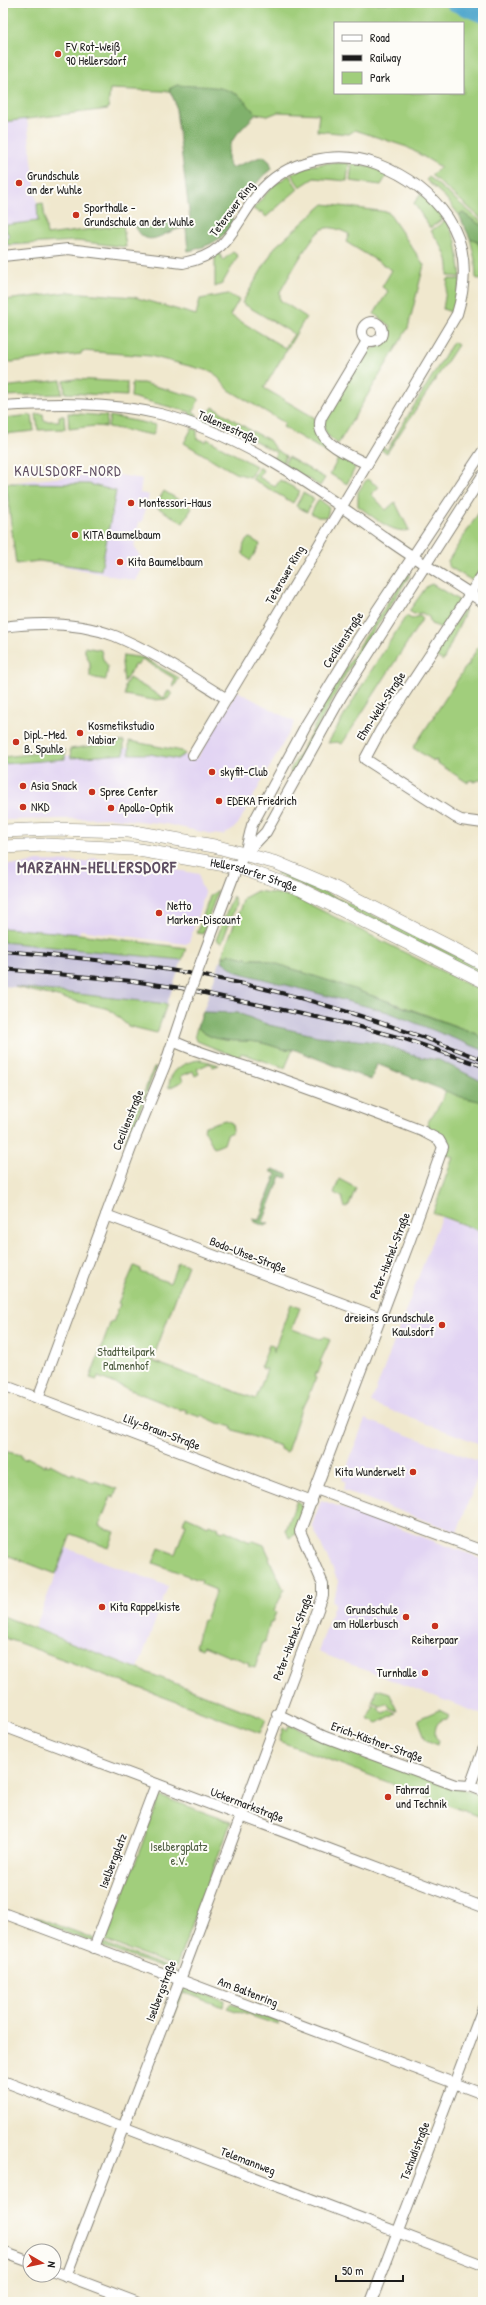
<svg xmlns="http://www.w3.org/2000/svg" width="486" height="2305" font-family="'Patrick Hand',sans-serif">
<style>
.built{fill:#e2d4f3}
.industrial{fill:#c5c0da}
.green{fill:#a1ce7c;stroke:#5e754c;fill-rule:evenodd}
.forest{fill:#80b16c;stroke:#4e6644}
.lines{fill:none;stroke-linecap:round;stroke-linejoin:round}
.river{stroke:#51a7cd;stroke-width:16}
.minor-casing{stroke:#868275;stroke-width:12}
.major-casing{stroke:#868275;stroke-width:14}
.minor{stroke:#fff;stroke-width:10}
.major{stroke:#fff;stroke-width:13}
.rail-casing{stroke:#1c1c1c;stroke-width:4}
.rail{stroke:#fdfcf7;stroke-width:2.5;stroke-dasharray:8;stroke-linecap:butt}
.minor-bridge-casing{stroke:#868275;stroke-width:12;stroke-linecap:butt}
.minor-bridge{stroke:#fff;stroke-width:10}
.poi-dot{fill:#c8321e;stroke:#fdfcf7;stroke-width:1.5}
.labels{text-anchor:middle;stroke-width:4;stroke-linejoin:round;paint-order:stroke}
.poi-label{font-size:12px;fill:#1c1c1c;stroke:#fdfcf7;text-anchor:start}
.street-label{font-size:12px;fill:#1c1c1c;stroke:#fdfcf7}
.park-label{font-size:12px;fill:#4b5a3e;stroke:#fdfcf7}
.quarter-label{font-size:14px;letter-spacing:1px;fill:#5f4e62;stroke:#fdfcf7}
.district-label{font-size:16px;font-weight:bold;letter-spacing:1px;fill:#5f4e62;stroke:#fdfcf7}
</style>
<rect width="100%" height="100%" fill="#fdfcf7"/>
<filter id="ink" filterUnits="userSpaceOnUse"><feTurbulence type="fractalNoise" baseFrequency=".025" numOctaves="2"/><feDisplacementMap in="SourceGraphic" scale="8" xChannelSelector="R" yChannelSelector="G"/><feConvolveMatrix kernelMatrix="1 2 1 2 8 2 1 2 1" color-interpolation-filters="sRGB"/></filter>
<filter id="wash" filterUnits="userSpaceOnUse"><feTurbulence type="fractalNoise" baseFrequency=".012" numOctaves="4" result="noise"/><feDisplacementMap in="SourceGraphic" scale="16" xChannelSelector="R" yChannelSelector="G"/><feGaussianBlur stdDeviation="0.9" result="paint"/><feColorMatrix in="noise" values="0 0 0 0 0 0 0 0 0 0 0 0 0 0 0 0 0 1.4 0 .05"/><feComposite in="paint" operator="in"/></filter>
<g filter="url(#wash)">
<rect width="100%" height="100%" fill="#f0e8ce"/>
<g class="built">
<polygon points="27,119 37,203 43,203 48,242 3,247 3,122"/>
<polygon points="106,473 142,479 140,493 149,495 142,522 139,522 134,547 145,563 136,581 39,561 16,564 6,483"/>
<polygon points="237,691 295,722 238,824 231,831 223,835 212,834 166,824 113,818 3,820 3,764 142,746 150,749 197,758"/>
<polygon points="94,858 121,860 199,874 200,883 205,894 189,942 186,944 80,930 79,934 3,928 3,864 22,865 37,861 86,862"/>
<polygon points="441,1217 463,1225 478,1224 476,1230 483,1233 483,1445 371,1403"/>
<polygon points="365,1419 483,1463 457,1532 343,1490 346,1482 342,1480"/>
<polygon points="321,1500 483,1559 483,1715 318,1652 335,1603 332,1601 339,1583 312,1525"/>
<polygon points="66,1548 168,1586 138,1668 35,1628"/>
</g>
<g class="industrial">
<polygon points="3,942 182,960 167,1004 3,986"/>
<polygon points="222,956 391,1002 483,1036 483,1094 429,1072 201,1017"/>
</g>
<g class="green">
<path d="M3 3H483V220L431 175 441 167 407 147 355 130 349 134 317 131 319 114 278 112 268 116 256 114 237 94 110 89 108 109 3 122ZM335 23H463V93H335Z"/>
<polygon points="328,163 349,163 347,181 314,178 300,187 291,174 309,166"/>
<polygon points="352,163 373,167 388,174 381,185 350,181"/>
<polygon points="289,175 298,189 266,217 261,211 260,213 253,209 273,186"/>
<polygon points="429,177 483,223 483,227 461,213 459,215 445,197 426,180"/>
<polygon points="421,194 444,218 430,228 414,203"/>
<polygon points="43,203 47,235 123,225 126,247 76,241 8,245 6,242 10,235 7,233 6,225 38,221 37,204"/>
<path d="M324 204 388 212 424 265 408 328 338 444 326 434 323 422 353 371 355 372 369 350 378 347 391 326 374 314 388 291 382 287 392 270 346 242 349 234C342 231 331 225 323 229 312 233 287 280 280 292V300L306 317 264 388 315 418C309 442 336 454 353 465L355 468 347 484 330 474 338 459 283 427 285 423 229 390 213 372 150 356 82 351 81 354 3 363V298L5 300 69 292 134 297 196 315 200 299 228 294 239 300 230 315 285 348 294 334 242 303 275 247Z"/>
<path d="M446 220 456 241 461 277 448 276C450 257 442 246 431 231Z"/>
<path d="M470 238C486 242 483 267 483 281L476 278 475 260Z"/>
<polygon points="233,252 238,256 222,284 215,287 215,255 219,253 223,260"/>
<polygon points="448,279 461,279 453,313 443,309"/>
<polygon points="453,342 458,345 387,453 381,450 382,447 387,450"/>
<polygon points="75,379 127,382 127,396 65,393 64,381"/>
<polygon points="61,380 62,394 3,396 3,387"/>
<polygon points="132,383 143,383 196,397 199,399 193,412 197,414 192,421 188,419 190,412 131,397"/>
<polygon points="213,407 250,430 246,436 210,420 207,426 197,422 199,418 205,418"/>
<polygon points="68,413 107,416 106,427 95,426 69,429"/>
<polygon points="36,414 43,414 44,421 59,421 59,416 64,416 65,429 38,430"/>
<polygon points="32,415 34,431 4,434 3,418"/>
<polygon points="110,416 156,425 153,435 108,427"/>
<polygon points="192,428 197,430 197,438 206,442 207,439 256,466 250,477 235,473 184,443"/>
<polygon points="252,431 269,440 275,449 286,456 282,464 273,458 277,453 248,437"/>
<polygon points="288,457 325,478 320,486 284,465"/>
<polygon points="259,467 263,470 259,477 275,487 280,480 300,491 293,503 252,479"/>
<path d="M367 479 379 487 371 494 386 510 395 502 409 530C393 535 371 515 358 506V492Z"/>
<polygon points="6,483 89,484 116,491 101,570 39,561 16,564"/>
<polygon points="164,491 192,508 183,523 155,506"/>
<polygon points="303,493 314,499 307,512 296,506"/>
<polygon points="319,499 329,507 327,517 318,517 311,513"/>
<polygon points="483,506 483,567 476,576 471,580 448,566 448,561"/>
<path d="M250 538 260 544 250 561 243 554C243 547 243 541 250 538Z"/>
<polygon points="407,574 410,575 347,672 294,772 291,773 290,770 311,734 322,708 358,648"/>
<polygon points="432,584 460,601 442,628 431,624 429,617 422,613 414,614 409,611 427,586"/>
<polygon points="465,608 465,612 443,661 434,655"/>
<polygon points="406,616 412,619 419,616 423,618 342,744 337,742 328,743 364,682"/>
<polygon points="480,644 483,646 483,779 473,782 473,780 468,781 468,783 436,762 437,760 434,761 413,748 432,719 435,717 434,716 467,665 469,665 469,662"/>
<polygon points="85,647 101,650 103,659 108,667 106,680 90,677 90,663 85,652"/>
<polygon points="123,655 144,658 179,678 174,687 172,686 175,679 142,659 137,666 135,664 124,682 122,663"/>
<polygon points="129,678 164,698 168,691 172,693 168,699 153,700 125,695 125,685"/>
<polygon points="124,741 124,754 71,758 70,749"/>
<polygon points="129,741 182,751 185,754 177,759 150,754 129,754"/>
<polygon points="65,750 65,759 3,764 3,757"/>
<polygon points="278,872 335,897 483,969 483,976 277,874"/>
<polygon points="218,890 203,934 197,933 210,896"/>
<polygon points="257,891 293,896 483,992 483,1040 477,1034 391,1002 262,959 250,959 229,954 225,957 222,956 244,898"/>
<polygon points="233,896 236,904 222,943 216,940"/>
<polygon points="3,928 79,934 186,948 182,960 3,942"/>
<polygon points="15,987 167,1004 157,1033 128,1026 109,1009"/>
<path d="M197 1027C215 1046 240 1038 262 1043 273 1045 282 1051 293 1049L285 1068 241 1053 239 1058 197 1041 195 1035Z"/>
<path d="M202 1060 219 1065 213 1067 210 1063 197 1069 199 1074 195 1076 193 1071 181 1076 183 1081 169 1088C168 1070 187 1060 202 1060Z"/>
<polygon points="154,1067 156,1067 129,1141 125,1141"/>
<path d="M450 1081 483 1094V1232L433 1213 453 1157 445 1154C447 1139 442 1135 429 1129L428 1122 440 1104Z"/>
<polygon points="225,1120 232,1123 233,1131 227,1135 224,1144 214,1148 204,1129 205,1126"/>
<polygon points="339,1179 356,1188 349,1205 345,1208 342,1197 334,1193"/>
<polygon points="178,1262 188,1265 152,1361 256,1399 267,1369 263,1369 261,1366 269,1345 272,1345 274,1348 273,1353 291,1304 300,1308 292,1329 322,1340 324,1337 330,1340 320,1362 322,1363 318,1373 316,1373 314,1377 316,1378 311,1391 309,1391 309,1396 304,1406 302,1406 287,1452 280,1449 280,1446 231,1429 232,1427 223,1424 222,1425 201,1415 200,1417 186,1412 187,1410 182,1409 181,1410 98,1377 97,1380 90,1378 111,1321 113,1322 120,1304 118,1303 134,1266 141,1269 141,1272 170,1283"/>
<polygon points="3,1451 22,1455 21,1458 25,1459 27,1457 44,1466 45,1463 45,1465 49,1466 50,1464 71,1475 72,1473 94,1483 95,1481 117,1489 114,1497 111,1496 99,1526 115,1532 109,1548 71,1534 56,1574 4,1554"/>
<polygon points="297,1500 302,1508 296,1534 289,1538 286,1530"/>
<polygon points="186,1516 208,1526 209,1524 219,1528 218,1530 223,1532 224,1530 250,1542 251,1540 264,1545 270,1558 269,1559 284,1590 274,1611 276,1612 272,1623 270,1623 265,1642 263,1642 255,1668 248,1666 249,1663 231,1656 230,1657 204,1646 202,1649 195,1646 203,1620 205,1620 216,1590 201,1584 202,1581 153,1563 159,1548 175,1554 186,1524 183,1523"/>
<polygon points="3,1616 266,1719 260,1733 3,1637"/>
<polygon points="377,1689 390,1693 397,1711 390,1708 387,1703 380,1705 372,1702"/>
<polygon points="371,1704 379,1707 379,1710 383,1713 389,1710 396,1713 378,1723 367,1718 373,1707"/>
<path d="M439 1710 449 1715 447 1719C437 1720 435 1726 435 1736L439 1741 438 1745 426 1740 418 1719Z"/>
<polygon points="289,1725 465,1790 483,1795 483,1818 279,1741 283,1728 287,1730"/>
<polygon points="160,1796 231,1822 176,1967 106,1941"/>
<polygon points="36,1917 95,1939 91,1942 35,1921"/>
<polygon points="100,1942 177,1971 174,1972 103,1947"/>
<polygon points="186,1987 224,2000 223,2007 183,1992 171,2024 167,2022 179,1991"/>
<polygon points="231,2003 279,2021 278,2025 227,2008"/>
</g>
<g class="forest">
<path d="M177 85C196 87 220 84 236 94 244 98 250 108 256 114 242 130 220 144 231 168L263 156 270 162 272 169C261 175 255 187 246 195 241 198 236 197 233 203 230 210 234 217 231 224 225 240 204 248 188 251L186 228C163 229 149 253 135 226L190 219 175 102 169 89Z"/>
<polygon points="463,213 483,227 483,252 477,241 470,238 459,215"/>
<polygon points="229,954 250,959 262,959 351,988 477,1034 483,1040 483,1050 388,1012 237,972 222,961 222,956 225,957"/>
<path d="M203 1012 238 1013 269 1025 318 1036 376 1042 419 1057 439 1060 483 1082V1102L461 1097 377 1064 371 1080 293 1049C282 1051 273 1045 262 1043 240 1038 215 1046 197 1027Z"/>
<polygon points="273,1169 287,1174 287,1178 281,1176 263,1222 269,1224 264,1226 255,1222 252,1219 259,1220 276,1174 270,1171"/>
</g>
<g class="lines">
<polyline class="river" points="454,3 483,15"/>
</g>
</g>
<g filter="url(#ink)">
<g class="lines">
<defs>
<g id="minor">
<path d="M3 256 68 249 183 263C231 253 231 228 258 194 285 160 337 149 377 164 405 175 431 193 448 218 468 248 467 281 457 314L193 755"/>
<circle cx="372" cy="332" r="10"/>
<path d="M3 406C56 403 107 402 160 414 242 434 317 489 384 537 416 560 450 580 483 602"/>
<path d="M367 464C350 455 313 442 321 418L367 341"/>
<polyline points="483,574 380,731 365,759 455,817 461,820 483,823"/>
<path d="M3 627C39 622 80 623 115 636 154 652 191 677 227 699"/>
<polyline points="245,854 252,825 307,723 358,639 483,451"/>
<polyline points="201,962 237,867 245,854 266,832 341,697 483,475"/>
<polyline points="106,1215 381,1318"/>
<polyline points="3,1385 312,1502"/>
<polyline points="38,1398 131,1148 165,1065 185,1005"/>
<polyline points="316,1489 483,1551"/>
<polyline points="277,1714 325,1737 455,1785 470,1786 483,1791"/>
<polyline points="3,1726 483,1907"/>
<polyline points="470,1786 483,1750"/>
<polyline points="3,1913 483,2094"/>
<polyline points="94,1948 156,1784"/>
<polyline points="3,2081 483,2265"/>
<polyline points="3,2252 30,2262"/>
<polyline points="54,2271 136,2302"/>
<path d="M66 2276 183 1972 323 1596V1584L300 1531 410 1240 443 1147 439 1140 422 1131C368 1110 313 1090 259 1071 230 1061 200 1054 173 1041"/>
<polyline points="371,2302 483,2008"/>
</g>
<g id="major">
<polyline points="3,831 54,829 129,831 214,846 277,863 331,886 483,964"/>
<path id="s1" d="M3 847 46 845 133 849 237 867 300 889 483 981"/>
</g>
</defs>
<use href="#minor" class="minor-casing"/>
<use href="#major" class="major-casing"/>
<use href="#minor" class="minor"/>
<use href="#major" class="major"/>
<defs>
<g id="rail">
<path d="M3 951C78 957 152 965 225 980 314 998 399 1027 483 1060"/>
<polyline points="3,969 132,981 181,988 353,1025 405,1039 483,1066"/>
</g>
</defs>
<use href="#rail" class="rail-casing"/>
<use href="#rail" class="rail"/>
<defs>
<polyline id="minor-bridge" points="185,1005 201,962"/>
</defs>
<use href="#minor-bridge" class="minor-bridge-casing"/>
<use href="#minor-bridge" class="minor-bridge"/>
</g>
</g>
<g class="poi-dot">
<circle cx="58" cy="54" r="4"/>
<circle cx="19" cy="183" r="4"/>
<circle cx="76" cy="215" r="4"/>
<circle cx="131" cy="503" r="4"/>
<circle cx="75" cy="535" r="4"/>
<circle cx="120" cy="562" r="4"/>
<circle cx="80" cy="733" r="4"/>
<circle cx="16" cy="742" r="4"/>
<circle cx="212" cy="772" r="4"/>
<circle cx="23" cy="786" r="4"/>
<circle cx="92" cy="792" r="4"/>
<circle cx="219" cy="801" r="4"/>
<circle cx="23" cy="807" r="4"/>
<circle cx="111" cy="808" r="4"/>
<circle cx="159" cy="913" r="4"/>
<circle cx="442" cy="1325" r="4"/>
<circle cx="413" cy="1472" r="4"/>
<circle cx="102" cy="1607" r="4"/>
<circle cx="406" cy="1617" r="4"/>
<circle cx="435" cy="1626" r="4"/>
<circle cx="425" cy="1673" r="4"/>
<circle cx="388" cy="1797" r="4"/>
</g>
<g class="labels">
<g class="poi-label">
<text x="66" y="51">FV Rot-Weiß<tspan x="66" dy="14">90 Hellersdorf</tspan></text>
<text x="27" y="180">Grundschule<tspan x="27" dy="14">an der Wuhle</tspan></text>
<text x="84" y="212">Sporthalle -<tspan x="84" dy="14">Grundschule an der Wuhle</tspan></text>
<text x="139" y="507">Montessori-Haus</text>
<text x="83" y="539">KITA Baumelbaum</text>
<text x="128" y="566">Kita Baumelbaum</text>
<text x="88" y="730">Kosmetikstudio<tspan x="88" dy="14">Nabiar</tspan></text>
<text x="24" y="739">Dipl.-Med.<tspan x="24" dy="14">B. Spuhle</tspan></text>
<text x="220" y="776">skyfit-Club</text>
<text x="31" y="790">Asia Snack</text>
<text x="100" y="796">Spree Center</text>
<text x="227" y="805">EDEKA Friedrich</text>
<text x="31" y="811">NKD</text>
<text x="119" y="812">Apollo-Optik</text>
<text x="167" y="910">Netto<tspan x="167" dy="14">Marken-Discount</tspan></text>
<text x="434" y="1322" text-anchor="end">dreieins Grundschule<tspan x="434" dy="14">Kaulsdorf</tspan></text>
<text x="405" y="1476" text-anchor="end">Kita Wunderwelt</text>
<text x="110" y="1611">Kita Rappelkiste</text>
<text x="398" y="1614" text-anchor="end">Grundschule<tspan x="398" dy="14">am Hollerbusch</tspan></text>
<text x="435" y="1644" text-anchor="middle">Reiherpaar</text>
<text x="417" y="1677" text-anchor="end">Turnhalle</text>
<text x="396" y="1794">Fahrrad<tspan x="396" dy="14">und Technik</tspan></text>
</g>
<g class="street-label">
<text transform="translate(232 209) rotate(-53)" y="4">Teterower Ring</text>
<text transform="translate(228 427) rotate(24)" y="4">Tollensestraße</text>
<text transform="translate(285 575) rotate(-60)" y="4">Teterower Ring</text>
<text transform="translate(343 640) rotate(-57)" y="4">Cecilienstraße</text>
<text transform="translate(381 706) rotate(-57)" y="4">Ehm-Welk-Straße</text>
<text dy="4" stroke="none"><textPath href="#s1" startOffset="254">Hellersdorfer Straße</textPath></text>
<text transform="translate(128 1120) rotate(-68)" y="4">Cecilienstraße</text>
<text transform="translate(248 1255) rotate(21)" y="4">Bodo-Uhse-Straße</text>
<text transform="translate(390 1256) rotate(-69)" y="4">Peter-Huchel-Straße</text>
<text transform="translate(162 1432) rotate(21)" y="4">Lily-Braun-Straße</text>
<text transform="translate(293 1637) rotate(-69)" y="4">Peter-Huchel-Straße</text>
<text transform="translate(377 1742) rotate(20)" y="4">Erich-Kästner-Straße</text>
<text transform="translate(247 1805) rotate(21)" y="4">Uckermarkstraße</text>
<text transform="translate(113 1861) rotate(-69)" y="4">Iselbergplatz</text>
<text transform="translate(161 1991) rotate(-69)" y="4">Iselbergstraße</text>
<text transform="translate(248 1992) rotate(21)" y="4">Am Baltenring</text>
<text transform="translate(415 2151) rotate(-69)" y="4">Tschudistraße</text>
<text transform="translate(248 2161) rotate(21)" y="4">Telemannweg</text>
</g>
<g class="park-label">
<text x="126" y="1356">Stadtteilpark<tspan x="126" dy="14">Palmenhof</tspan></text>
<text x="179" y="1851">Iselbergplatz<tspan x="179" dy="14">e.V.</tspan></text>
</g>
<g class="quarter-label">
<text x="68" y="476">KAULSDORF-NORD</text>
</g>
<g class="district-label">
<text x="97" y="873">MARZAHN-HELLERSDORF</text>
</g>
</g>
<rect width="486" height="2305" fill="none" stroke="#fdfcf7" stroke-width="16"/>
<rect x="334" y="22" width="130" height="72" fill="#fdfcf7" stroke="#a3a29f"/>
<rect x="342" y="35" width="20" height="6" fill="#ffffff" stroke="#a3a29f"/>
<text x="370" y="42" font-size="12" fill="#1c1c1c">Road</text>
<rect x="342" y="55" width="20" height="6" fill="#1c1c1c" stroke="#a3a29f"/>
<text x="370" y="62" font-size="12" fill="#1c1c1c">Railway</text>
<rect x="342" y="72" width="20" height="12" fill="#a1ce7c" stroke="#a3a29f"/>
<text x="370" y="82" font-size="12" fill="#1c1c1c">Park</text>
<g transform="translate(42 2263) rotate(99)"><circle r="19" fill="#fdfcf7" stroke="#a3a29f"/>
<path d="M0-3L7 15L0 10L-7 15Z" fill="#c8321e"/>
<text y="-6" font-size="11" font-weight="bold" text-anchor="middle" fill="#1c1c1c">N</text>
</g>
<path d="M336 2275v6h67v-6" fill="none" stroke="#1c1c1c" stroke-width="2"/>
<text x="342" y="2275" font-size="12" fill="#1c1c1c" stroke="#fdfcf7" stroke-width="3" paint-order="stroke">50 m</text>
</svg>
